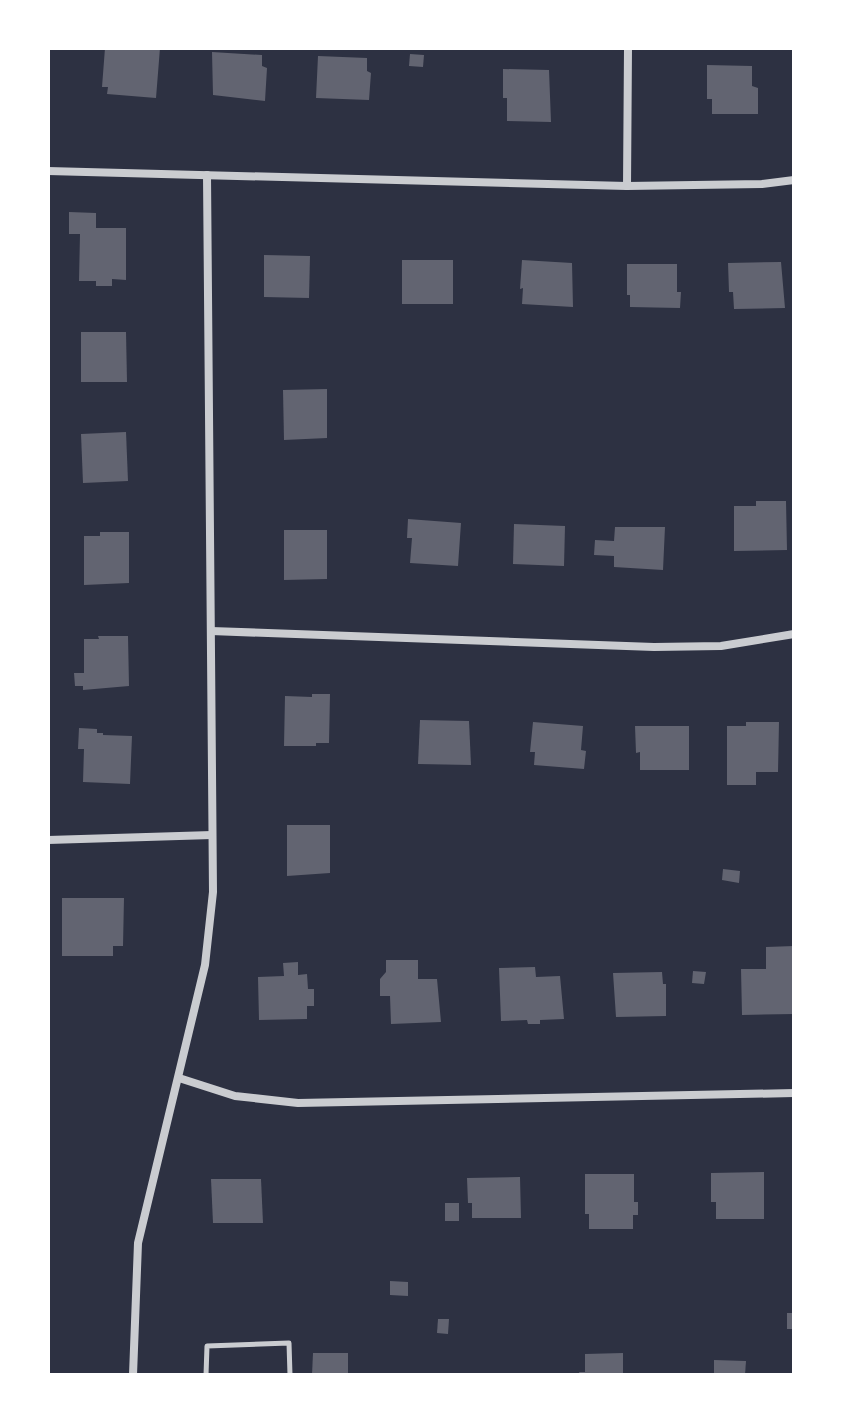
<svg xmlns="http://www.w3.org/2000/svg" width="842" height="1423" font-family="'DM Sans',sans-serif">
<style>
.building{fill:#626471}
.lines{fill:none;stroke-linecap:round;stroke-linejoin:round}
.service{stroke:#caccd0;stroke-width:5}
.minor{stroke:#caccd0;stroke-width:8}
</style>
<rect width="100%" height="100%" fill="#2d3142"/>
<g class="building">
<polygon points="105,48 160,48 156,98 107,94 108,87 102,87"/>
<polygon points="212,52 262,55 262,66 267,68 265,101 213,95"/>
<polygon points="410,54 424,55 423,67 409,66"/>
<polygon points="318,56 367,58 367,71 371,73 369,100 316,98"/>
<polygon points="707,65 752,66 752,86 758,88 758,114 712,114 712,99 707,99"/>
<polygon points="503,69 549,70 551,122 507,121 507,98 503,98"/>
<polygon points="69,212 96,213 96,228 126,228 126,280 112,279 112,286 96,286 96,281 79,281 80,234 69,234"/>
<polygon points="264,255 310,256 309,298 264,297"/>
<rect x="402" y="260" width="51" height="44"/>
<polygon points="522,260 572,263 573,307 522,304 523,288 520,289"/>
<polygon points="781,262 785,308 734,309 733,292 729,292 728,263"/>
<polygon points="627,264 677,264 677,292 681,292 680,308 630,307 630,295 627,295"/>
<polygon points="81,332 126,332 127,382 81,382"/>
<polygon points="327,389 327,438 284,440 283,390"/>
<polygon points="126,432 128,481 83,483 81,434"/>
<polygon points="756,501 786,501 787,550 734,551 734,506 756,506"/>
<polygon points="408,519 461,523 458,566 410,563 412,538 407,538"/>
<polygon points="514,524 565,526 564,566 513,564"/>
<polygon points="615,527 665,527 663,570 614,567 614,556 594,555 595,540 614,541"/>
<polygon points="284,530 327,530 327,579 284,580"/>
<polygon points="100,532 129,532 129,583 84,585 84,536 100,536"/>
<polygon points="98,636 128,636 129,686 83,690 83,686 75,686 74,673 84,673 84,639 99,639"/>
<polygon points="312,694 330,694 329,743 316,743 316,746 284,746 285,696 312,697"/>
<polygon points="420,720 469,721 471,765 418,764"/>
<polygon points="533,722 583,726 581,750 586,751 584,769 534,765 535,752 530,752"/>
<polygon points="746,722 779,722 778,772 756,772 756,785 727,785 727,726 746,726"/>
<polygon points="635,726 689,726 689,770 640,770 640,752 636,753"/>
<polygon points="79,728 97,729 97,733 103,733 103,735 132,736 130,784 83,782 84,749 78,749"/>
<polygon points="287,825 330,825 330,873 287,876"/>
<polygon points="723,869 740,871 739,883 722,880"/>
<polygon points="62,898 124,898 123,946 113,946 113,956 62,956"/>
<polygon points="794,946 794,1014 742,1015 741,969 766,969 766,947"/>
<polygon points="386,960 418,960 418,979 437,979 441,1022 391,1024 390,996 380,996 380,979 386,972"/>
<polygon points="298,962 298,975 307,974 308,989 314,989 314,1006 307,1006 307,1019 259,1020 258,977 284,976 283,963"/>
<polygon points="535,967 536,977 560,976 564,1019 540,1020 540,1024 528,1024 527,1020 501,1021 499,968"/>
<polygon points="693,971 706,972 704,984 692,983"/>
<polygon points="662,972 663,984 666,984 666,1016 616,1017 613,973"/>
<polygon points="764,1172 764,1219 716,1219 716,1202 711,1202 711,1173"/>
<polygon points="585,1174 634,1174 634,1202 638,1202 638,1215 633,1215 633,1229 589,1229 589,1214 585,1214"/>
<polygon points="520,1177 521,1218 472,1218 472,1203 468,1203 467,1178"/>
<polygon points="211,1179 261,1179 263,1223 213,1223"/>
<rect x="445" y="1203" width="14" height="18"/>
<polygon points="390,1281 408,1282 408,1296 390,1295"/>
<rect x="787" y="1313" width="7" height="16"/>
<polygon points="438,1319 449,1319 448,1334 437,1333"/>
<polygon points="313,1353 348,1353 348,1375 312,1375"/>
<polygon points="623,1353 623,1375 580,1375 579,1372 585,1372 585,1354"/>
<polygon points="714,1360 746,1361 745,1375 714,1375"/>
</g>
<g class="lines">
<polyline class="service" points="206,1375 207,1346 289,1343 290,1375"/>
<g class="minor">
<polyline points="48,171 627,186 762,184 794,180"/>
<polyline points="627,186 628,48"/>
<polyline points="211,631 654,647 721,646 794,634"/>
<polyline points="48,840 212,835"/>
<polyline points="179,1078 235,1096 298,1103 794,1093"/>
<polyline points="133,1375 138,1243 205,965 213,892 207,175"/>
</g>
</g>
<rect width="842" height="1423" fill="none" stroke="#ffffff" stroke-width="100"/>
</svg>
